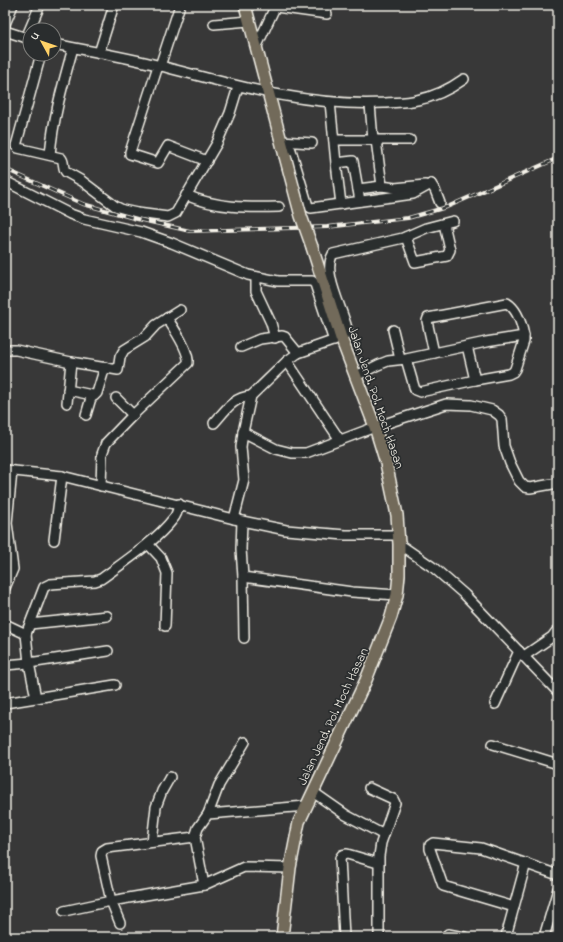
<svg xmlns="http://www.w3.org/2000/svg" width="563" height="942" font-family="'Indie Flower',sans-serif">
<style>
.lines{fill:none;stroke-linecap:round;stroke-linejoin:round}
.minor-casing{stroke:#f4f1e8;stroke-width:12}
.major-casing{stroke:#f4f1e8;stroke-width:14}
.minor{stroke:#2a2d2e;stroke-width:9}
.major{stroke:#726b5a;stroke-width:11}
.rail-casing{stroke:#f4f1e8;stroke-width:4}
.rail{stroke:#2a2d2e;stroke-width:2.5;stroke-dasharray:8;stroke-linecap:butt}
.major-bridge-casing{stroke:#f4f1e8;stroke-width:14;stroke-linecap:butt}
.major-bridge{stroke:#726b5a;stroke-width:11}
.labels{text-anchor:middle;stroke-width:3.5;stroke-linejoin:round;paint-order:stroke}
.street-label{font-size:13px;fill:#f4f1e8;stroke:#2a2d2e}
</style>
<rect width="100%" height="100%" fill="#383838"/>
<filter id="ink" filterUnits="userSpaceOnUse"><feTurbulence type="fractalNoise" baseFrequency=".025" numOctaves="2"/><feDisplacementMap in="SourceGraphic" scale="8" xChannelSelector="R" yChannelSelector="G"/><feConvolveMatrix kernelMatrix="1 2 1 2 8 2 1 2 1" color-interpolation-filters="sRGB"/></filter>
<g filter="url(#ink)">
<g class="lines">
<defs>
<g id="minor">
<polyline points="276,7 327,14"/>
<polyline points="5,24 13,5"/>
<polyline points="214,24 249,21"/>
<polyline points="5,31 30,39"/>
<polyline points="26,38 40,5"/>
<path d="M54 44C90 51 126 57 161 66 234 85 307 107 384 103 395 102 407 103 417 100 434 97 450 89 464 79"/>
<polyline points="256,48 276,5"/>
<polyline points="99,53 114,5"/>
<path d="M41 54 16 146 18 148 61 158C65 162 62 168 66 172L82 181 115 206 123 210 137 213 168 217 176 213 217 143 230 113 238 87"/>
<polyline points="158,66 130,152 130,154 158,163 168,146 207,161"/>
<polyline points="160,66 180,5"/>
<polyline points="330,102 336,163"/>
<polyline points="370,104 373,140"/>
<polyline points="334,140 410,140"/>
<polyline points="376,140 382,186 395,188 425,185"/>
<polyline points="281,141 312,143"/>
<polyline points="283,148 289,148 291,150 308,206 311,208 413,194 431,184"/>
<path d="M50 155C53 118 63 84 73 48"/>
<polyline points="5,181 70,214 84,219 141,232 172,243 248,275 278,281 312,281 315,284 334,341"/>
<polyline points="431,184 435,190 440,203"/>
<polyline points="358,189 382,186"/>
<path d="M186 195C216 208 247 208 279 207"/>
<polyline points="341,204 336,163 353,161 360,201"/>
<polyline points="406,237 415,262 447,256 450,250 444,224"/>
<polyline points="256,277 256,291 271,323 275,338"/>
<polyline points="393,330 400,359"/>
<polyline points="467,346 475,380"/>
<polyline points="241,347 260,339 282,336 285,337 298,353"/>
<polyline points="5,350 16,350 71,362 118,370 120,357 124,350 145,337 156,325 180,310"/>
<path d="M434 353 427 321 428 318 507 303C517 309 522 325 524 336"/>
<polyline points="287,361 340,440"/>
<polyline points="356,376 378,365 388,361 406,359 486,342 524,336 524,341 515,369 513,372 509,374 475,380 420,392 415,390 406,359"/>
<polyline points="68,390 92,395"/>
<polyline points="116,398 133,415"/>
<polyline points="67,403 71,362"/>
<polyline points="86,415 91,398 92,395 94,396 97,393 105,367"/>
<path d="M214 423C225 411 233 397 251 396"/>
<polyline points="243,432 276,449 292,453 306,453 375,427 446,404 471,405 492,410 499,415 502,419 504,446 510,463 519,481 525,487 530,488 558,483"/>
<polyline points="5,470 62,476 242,521 286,530 345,535 398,535"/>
<path d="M101 486 102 454 106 443 133 415 188 363C190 352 173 327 167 318"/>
<path d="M234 519 244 480 241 447 243 432 251 396 287 361 298 353 341 338 348 333C345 312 321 274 333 254L403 238 426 228 453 221"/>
<polyline points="242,521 241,549 243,577 352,592 397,595"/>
<polyline points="54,540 62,476"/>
<polyline points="148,544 161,558 167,573 165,626"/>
<polyline points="399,544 434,568 465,595 558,692"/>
<polyline points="243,577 244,638"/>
<polyline points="5,588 13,569 7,523 12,471"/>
<polyline points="5,624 26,634"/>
<polyline points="30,624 107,616"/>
<polyline points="524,656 552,637 558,629"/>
<polyline points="5,665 29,663 108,651"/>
<path d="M36 698 29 663 26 634 44 587 50 584 95 581 101 579C124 562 156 541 173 519 177 515 178 510 179 504"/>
<polyline points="5,703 115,685"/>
<polyline points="495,704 519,651"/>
<polyline points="493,744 558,764"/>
<polyline points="369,788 393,799 395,803 381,843 379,856 379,937"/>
<polyline points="313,792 346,815 384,835"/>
<polyline points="208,814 219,785 245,742"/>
<polyline points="152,842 156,807 162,791 170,777"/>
<polyline points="204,885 195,837 198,828 208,814 306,806"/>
<polyline points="514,907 443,886 430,849 430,845 433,843 481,848 558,875"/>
<polyline points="64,911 111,901 204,885 244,867 290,868"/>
<polyline points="120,923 111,901 101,856 102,851 107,848 195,837"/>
<polyline points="506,936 526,863"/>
<polyline points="344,937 340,858 342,855 347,854 378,863"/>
<polyline points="445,937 448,934 464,937"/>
<polyline points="544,937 558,889"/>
</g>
<g id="major">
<polyline points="245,5 285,156"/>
<polyline points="282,937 290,868 299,822 366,680 391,617 397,595 399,575 399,544 397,515 386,463 375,427 341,338 312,247"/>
</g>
</defs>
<use href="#minor" class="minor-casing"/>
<use href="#major" class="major-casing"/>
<use href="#minor" class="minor"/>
<use href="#major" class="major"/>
<defs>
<polyline id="rail" points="5,169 83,204 137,219 190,231 327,227 408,218 447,207 558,158"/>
</defs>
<use href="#rail" class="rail-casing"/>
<use href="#rail" class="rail"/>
<defs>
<polyline id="major-bridge" points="285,156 301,216 312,247"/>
</defs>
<use href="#major-bridge" class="major-bridge-casing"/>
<use href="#major-bridge" class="major-bridge"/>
</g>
</g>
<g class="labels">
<g class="street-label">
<text transform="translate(377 397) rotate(71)" y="5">Jalan Jend. Pol. Moch Hasan</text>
<text transform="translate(332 716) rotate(-65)" y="5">Jalan Jend. Pol. Moch Hasan</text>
</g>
</g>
<rect width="563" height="942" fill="none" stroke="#2a2d2e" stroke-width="20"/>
<rect x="10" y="10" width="543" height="922" fill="none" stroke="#f4f1e8" stroke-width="1.5" filter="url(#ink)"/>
<g transform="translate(42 42) rotate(310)"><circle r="19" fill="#2a2d2e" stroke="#7b7b78"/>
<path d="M0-3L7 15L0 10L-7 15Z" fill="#ffd166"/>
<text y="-6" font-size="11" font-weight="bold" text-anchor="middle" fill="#f4f1e8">U</text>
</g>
</svg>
